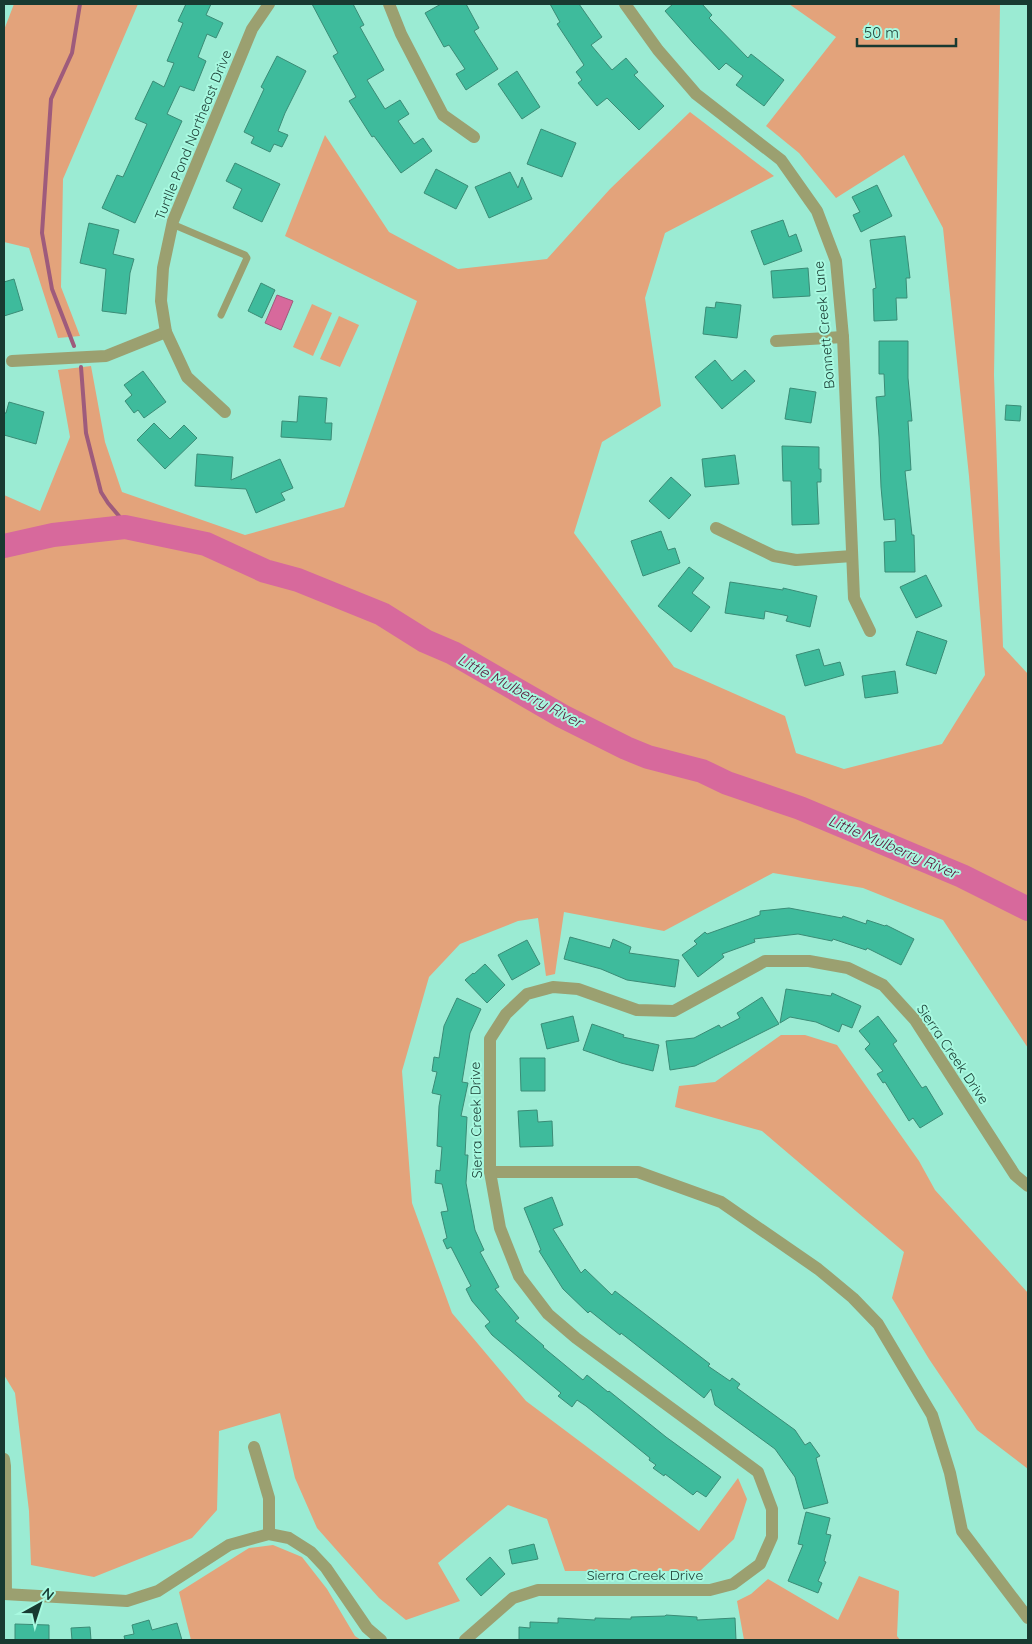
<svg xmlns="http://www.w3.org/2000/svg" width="1032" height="1644" font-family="Quicksand,sans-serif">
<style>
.green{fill:#e3a37b}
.water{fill:#d7699c;stroke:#9e5b7c}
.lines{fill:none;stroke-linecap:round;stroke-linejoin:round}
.stream{stroke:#9e5b7c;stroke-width:4}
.river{stroke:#d7699c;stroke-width:24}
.building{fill:#3ebb9c;stroke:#3a8c76}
.lane{stroke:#9ba070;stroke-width:7}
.street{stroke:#9ba070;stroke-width:12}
.labels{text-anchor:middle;stroke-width:4;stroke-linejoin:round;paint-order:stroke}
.street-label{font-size:14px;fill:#183a31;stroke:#a8f9e0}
.water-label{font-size:15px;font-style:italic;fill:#5d173b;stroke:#a8f9e0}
</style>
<rect width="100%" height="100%" fill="#9bebd3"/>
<g class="green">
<polygon points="14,4 138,4 63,179 61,287 80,336 58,338 29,248 4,242 4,30"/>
<polygon points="789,4 1000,4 994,375 1003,647 1028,674 1028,1048 943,920 863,888 773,873 664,931 564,912 555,974 546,976 538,918 518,921 460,944 429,977 402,1071 412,1203 452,1313 526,1401 699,1531 738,1478 747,1499 734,1539 700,1571 565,1571 547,1519 508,1505 438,1563 460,1601 406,1620 379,1598 317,1528 295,1478 280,1413 219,1431 217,1510 192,1538 94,1577 31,1565 29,1511 15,1393 4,1375 4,495 40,511 70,437 58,370 91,366 105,442 122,492 245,535 344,507 417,301 285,236 325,135 389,232 458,269 547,259 610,189 690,112 774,176 665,233 645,298 661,406 602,442 574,533 674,667 785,716 796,753 844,769 942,744 985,675 969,476 943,228 904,155 836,198 799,153 766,126 836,37"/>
<polygon points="312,304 332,313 313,356 293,347"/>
<polygon points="339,316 359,325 340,367 320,359"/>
<polygon points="781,1035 805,1035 837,1045 919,1161 935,1190 1028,1293 1028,1469 977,1430 929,1359 892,1298 904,1252 762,1131 675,1107 679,1086 715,1082"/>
<polygon points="273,1545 302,1557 327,1589 355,1636 361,1640 191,1640 179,1592 249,1548"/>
<polygon points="859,1576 899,1591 897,1636 900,1640 744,1640 737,1601 751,1594 768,1579 838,1620"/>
</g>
<polygon class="water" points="277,295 293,301 281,330 265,323"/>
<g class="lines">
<g class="stream">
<polyline points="74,346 52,289 42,233 51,99 72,53 80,4"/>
<polyline points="81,367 86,433 101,492 108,503 119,516 125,527"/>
</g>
<polyline class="river" points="4,546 53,535 125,527 206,544 265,571 298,580 382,614 425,641 453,653 562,716 626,748 648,757 702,771 727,783 800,808 962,876 1028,909"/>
</g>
<g class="building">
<polygon points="186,4 211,4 206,15 223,23 216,38 207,34 198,57 206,61 194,91 180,86 167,114 182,121 135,223 102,208 117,175 123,177 147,124 135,119 153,81 164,87 174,63 167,61 183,23 178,21"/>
<polygon points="312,4 353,4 364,25 360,27 384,70 367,80 385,109 400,100 409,114 398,121 414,144 423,138 432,151 401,173 374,136 372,137 349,101 356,97 333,56 338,53"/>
<polygon points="441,4 466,4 479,28 474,31 498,69 466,90 456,74 465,69 449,45 444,47 425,13"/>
<polygon points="550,4 579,4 602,37 591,45 612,70 626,58 638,72 634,75 664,106 639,130 607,98 597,106 578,83 582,80 576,72 584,65 557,24 560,22"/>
<polygon points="673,4 702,4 712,15 709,18 748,58 751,54 784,80 764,106 736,85 743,76 726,63 719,70 694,44 665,11"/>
<polygon points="277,56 306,71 285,113 278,131 288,135 282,147 274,144 270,152 251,143 254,137 244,132 264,89 261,87"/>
<polygon points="517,71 540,107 522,119 498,84"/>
<polygon points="541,129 576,143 562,177 527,164"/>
<polygon points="235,163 280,184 262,222 233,208 242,189 226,181"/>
<polygon points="436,169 468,186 456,209 424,193"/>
<polygon points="510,172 518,188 522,177 532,199 489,218 475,187"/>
<polygon points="877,185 892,216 861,232 853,215 860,212 852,197"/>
<polygon points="783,220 789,237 796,234 802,251 764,265 751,231"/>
<polygon points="89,223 119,230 113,254 134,259 130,273 126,314 102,311 106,269 80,263"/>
<polygon points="905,236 910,278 906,278 907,298 896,298 897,320 874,321 873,289 876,288 870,240"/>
<polygon points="808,268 810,296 773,298 771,271"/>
<polygon points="14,279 23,310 4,316 4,282"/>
<polygon points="261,283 275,290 262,318 248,311"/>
<polygon points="716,302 741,305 737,338 703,334 706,307 715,308"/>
<polygon points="879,341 908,341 908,378 912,421 908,421 911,470 905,471 912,535 914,535 915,572 885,572 884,542 896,541 895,519 884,520 881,487 879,437 876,397 885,396 884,374 879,374"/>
<polygon points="715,360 732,381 745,370 755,381 722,409 695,377"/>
<polygon points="143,371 166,402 144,418 138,410 134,413 125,401 132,395 124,385"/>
<polygon points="790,388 816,392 811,423 785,419"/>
<polygon points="299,396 327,398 325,423 332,423 331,440 281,437 282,421 297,422"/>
<polygon points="9,402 44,412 36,444 4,435 4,413 6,413"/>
<polygon points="1006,405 1021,406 1020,421 1005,420"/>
<polygon points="154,423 170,439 184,425 197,438 165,469 137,440"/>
<polygon points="782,446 819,447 819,469 821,469 821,482 817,482 819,524 792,525 791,481 783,481"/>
<polygon points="197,454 233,457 231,480 280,459 293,488 281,493 285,500 256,513 246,489 195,486"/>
<polygon points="735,455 739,484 705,487 702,459"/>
<polygon points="671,477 691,495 669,519 649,501"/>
<polygon points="661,531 668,550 675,548 680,563 643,576 631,541"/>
<polygon points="689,567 704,578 692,593 710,607 691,632 658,606"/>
<polygon points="926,575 942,606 916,618 900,587"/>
<polygon points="730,582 783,590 783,588 817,596 810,627 786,621 788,616 765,611 764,619 725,613"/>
<polygon points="917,631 947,641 936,674 906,665"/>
<polygon points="819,649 824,666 840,662 844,675 805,686 796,655"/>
<polygon points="895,671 898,693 865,698 862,676"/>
<polygon points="789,908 842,918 843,916 866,924 867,920 885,926 886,925 914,939 901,965 867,948 866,950 833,939 832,941 798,934 754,939 755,942 722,954 724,957 698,977 682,955 697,944 694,941 705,932 707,934 760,915 760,911"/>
<polygon points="570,937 610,948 613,939 631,947 629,953 679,960 675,987 627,980 601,969 564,959"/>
<polygon points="527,940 540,964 512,980 498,955"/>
<polygon points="485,964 505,985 487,1003 465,980 473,973 474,974"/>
<polygon points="786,989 831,996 832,993 861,1006 852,1028 842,1024 839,1032 816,1022 790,1017 780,1023"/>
<polygon points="762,997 779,1024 695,1066 670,1070 666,1041 694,1038 719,1025 721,1028 740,1018 737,1013"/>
<polygon points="457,998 481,1009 470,1033 462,1082 468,1083 461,1116 467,1117 465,1155 468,1155 466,1183 475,1230 484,1250 480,1252 499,1287 495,1289 519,1318 515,1321 544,1346 543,1347 583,1380 587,1375 608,1392 609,1391 666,1437 721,1477 706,1497 697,1491 693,1495 665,1474 664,1476 653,1468 656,1465 649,1460 650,1458 586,1406 577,1400 572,1407 558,1396 561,1393 492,1335 485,1326 490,1322 472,1301 466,1289 471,1286 451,1247 447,1249 443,1240 447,1238 441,1212 448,1211 442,1184 435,1183 436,1170 440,1171 442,1147 437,1146 439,1106 441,1095 432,1093 437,1072 432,1071 434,1057 439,1058 444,1026"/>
<polygon points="573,1016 579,1041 547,1049 541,1024"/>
<polygon points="878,1016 897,1041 893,1044 922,1088 926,1086 943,1114 920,1128 913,1118 909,1121 885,1082 883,1083 877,1074 883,1071 865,1049 870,1044 859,1031"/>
<polygon points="592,1024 624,1035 623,1037 659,1045 653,1071 621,1063 583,1050"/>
<polygon points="520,1058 545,1058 545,1091 521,1091"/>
<polygon points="537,1110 538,1122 552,1121 553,1146 520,1147 518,1111"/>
<polygon points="552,1197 563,1225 553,1229 581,1273 585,1269 612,1295 615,1291 710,1364 708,1366 730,1381 732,1378 740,1384 737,1388 795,1430 805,1445 810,1442 820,1456 816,1458 828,1503 804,1509 795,1477 775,1449 715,1405 711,1389 704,1398 621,1333 620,1335 590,1311 588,1313 563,1289 539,1251 541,1250 524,1208"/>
<polygon points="806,1512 830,1518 826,1534 831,1535 824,1561 826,1562 818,1581 822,1583 818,1593 788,1581 803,1545 798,1544"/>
<polygon points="534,1544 538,1559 512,1564 509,1550"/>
<polygon points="490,1557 505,1574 481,1596 466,1579"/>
<polygon points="666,1615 697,1617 697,1620 735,1618 736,1640 519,1640 519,1627 530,1628 530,1622 558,1623 558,1618 595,1620 595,1618 631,1619 631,1617 665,1616"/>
<polygon points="149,1620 152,1630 177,1623 182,1640 125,1640 124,1636 134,1634 132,1625"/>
<polygon points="15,1624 49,1625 49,1640 15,1640"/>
<polygon points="90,1627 91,1640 72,1640 71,1628"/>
</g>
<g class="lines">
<polyline class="lane" points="172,224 245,255 247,258 221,315"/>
<g class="street">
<polyline points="389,4 401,34 443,115 474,137"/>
<polyline points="625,4 658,50 696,94 781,160 817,211 836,261 843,337 854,598 870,631"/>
<polyline points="776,341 843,337"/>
<polyline points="12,361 106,356 166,332"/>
<polyline points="225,412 187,377 166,332 161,301 163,268 173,221 252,29 269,4"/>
<polyline points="716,528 774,556 796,560 852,556"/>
<polyline points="490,1172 638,1172 721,1202 818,1269 853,1298 878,1324 932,1415 950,1473 962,1531 1028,1618"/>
<polyline points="254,1447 269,1498 269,1534"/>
<polyline points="4,1459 5,1466 6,1594"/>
<polyline points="4,1594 127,1601 158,1591 229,1545 269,1534 289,1538 311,1552 326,1568 367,1628 381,1640"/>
<polyline points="465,1640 513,1598 538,1590 710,1590 733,1584 760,1564 772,1537 772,1509 758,1472 576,1338 548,1314 519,1276 500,1228 490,1172 490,1039 506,1014 527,994 553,987 578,989 637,1010 674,1011 765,961 809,961 848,968 883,985 915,1020 1015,1175 1028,1186"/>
</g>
</g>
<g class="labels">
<g class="street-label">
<text transform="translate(193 135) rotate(-68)" y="5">Turtlle Pond Northeast Drive</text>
<text transform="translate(824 325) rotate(-95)" y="5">Bonnett Creek Lane</text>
<text transform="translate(953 1054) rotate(56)" y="5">Sierra Creek Drive</text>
<text transform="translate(476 1120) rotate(-91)" y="5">Sierra Creek Drive</text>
<text x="645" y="1580">Sierra Creek Drive</text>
</g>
<g class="water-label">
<text transform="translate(520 691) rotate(28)" y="5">Little Mulberry River</text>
<text transform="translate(893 847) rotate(23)" y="5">Little Mulberry River</text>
</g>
</g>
<rect width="1032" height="1644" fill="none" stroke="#183a31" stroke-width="10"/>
<g transform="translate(40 1604) rotate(39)" stroke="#a8f9e0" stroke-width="4" paint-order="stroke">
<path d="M0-4L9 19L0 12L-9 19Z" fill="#183a31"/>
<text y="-8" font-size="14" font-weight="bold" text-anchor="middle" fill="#183a31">N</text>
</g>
<path d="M857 38v8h99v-8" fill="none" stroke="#183a31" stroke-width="2.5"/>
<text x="864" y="38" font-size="15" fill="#183a31" stroke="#a8f9e0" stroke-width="4" paint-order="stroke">50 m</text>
</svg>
